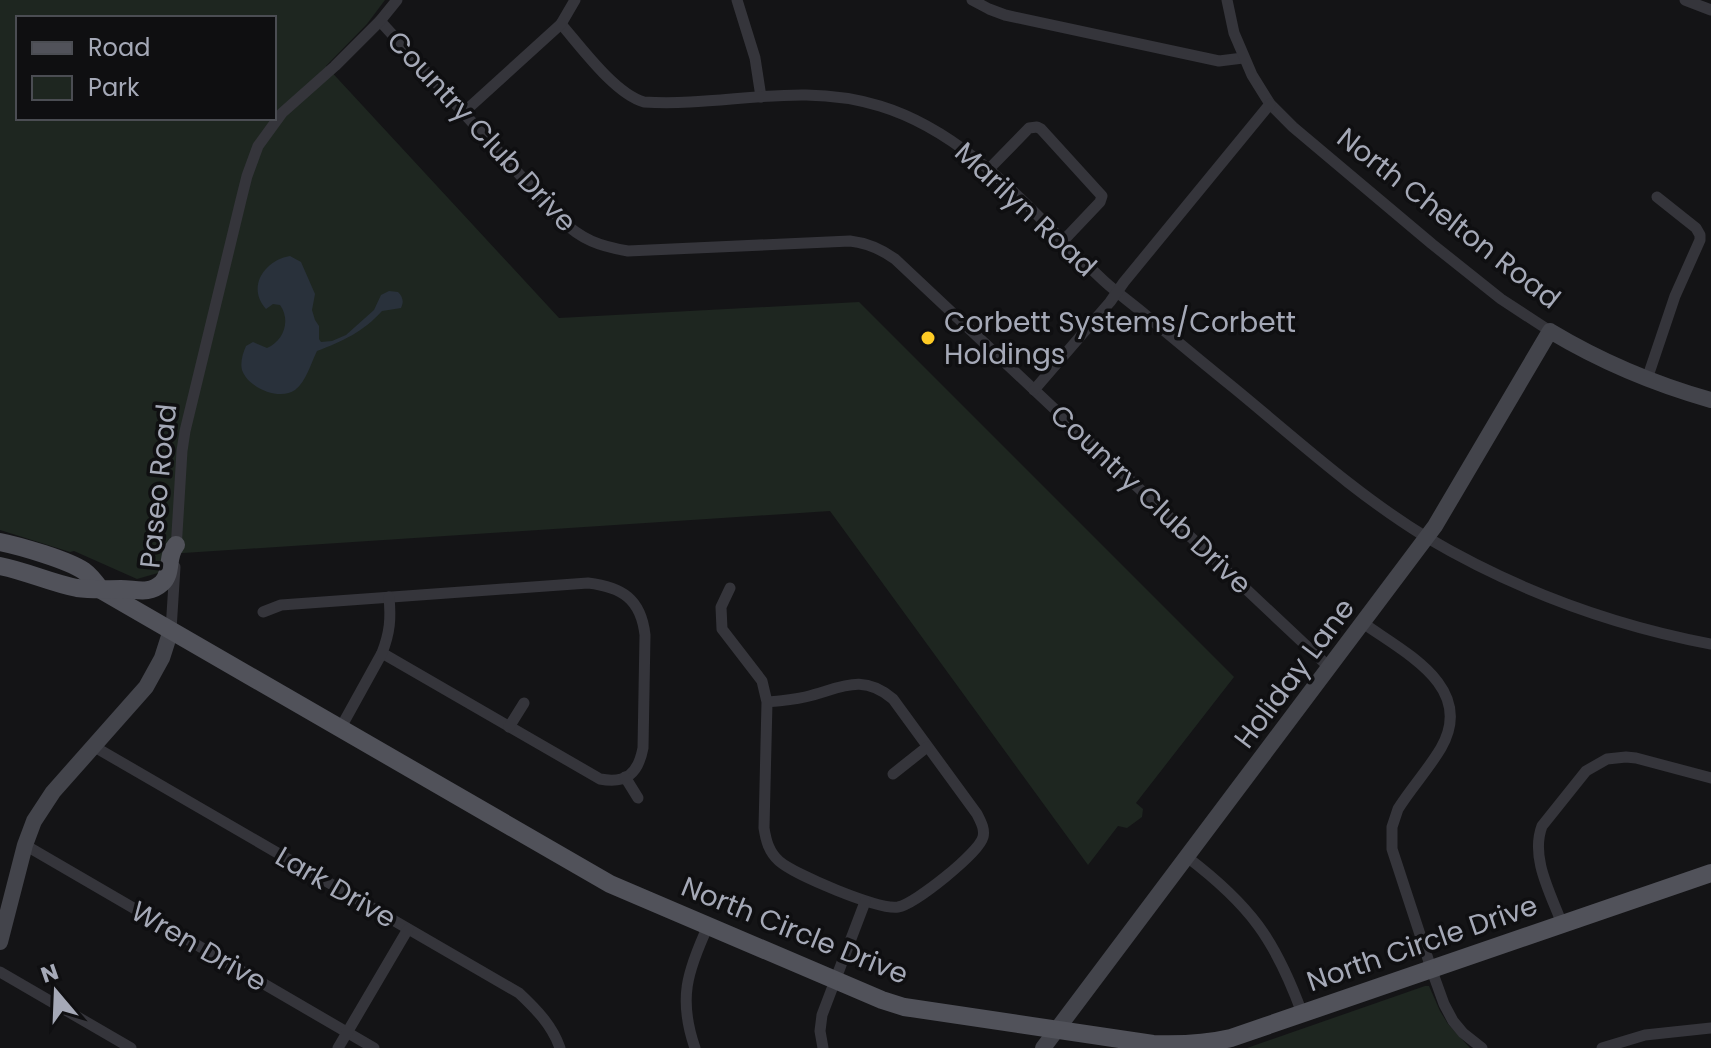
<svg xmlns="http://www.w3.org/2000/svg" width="1711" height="1048" font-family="Poppins,sans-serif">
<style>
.green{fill:#1e2620;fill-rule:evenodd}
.water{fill:#29313b}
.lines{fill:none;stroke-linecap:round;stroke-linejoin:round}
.street{stroke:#35353b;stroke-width:11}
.secondary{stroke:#43444b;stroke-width:16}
.primary{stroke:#51525a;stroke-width:18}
.poi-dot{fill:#fecb25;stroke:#0f0f11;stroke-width:3}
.labels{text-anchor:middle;stroke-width:7;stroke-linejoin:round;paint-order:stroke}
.street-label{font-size:28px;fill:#a5a9b7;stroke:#0f0f11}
.poi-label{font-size:28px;fill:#a5a9b7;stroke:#0f0f11;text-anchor:start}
</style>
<rect width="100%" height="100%" fill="#141416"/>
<g class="green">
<path d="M0 0H385L367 24 326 66 559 318 859 302 1234 677 1136 803 1143 809 1142 817 1127 828 1118 826 1088 865 830 511 168 554 165 571 137 579 74 551 70 552 0 530ZM18 18H274V118H18Z"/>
<polygon points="1425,986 1429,986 1440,1011 1448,1024 1470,1048 1247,1048"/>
</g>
<path class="water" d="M290 256 301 262 315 294 312 310 315 320 319 326V339L321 342 332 341 346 335 374 310 381 295 389 291 398 292C403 297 404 302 401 308L382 311C363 332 343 341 317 351 311 363 306 382 295 390 280 401 248 388 242 370 240 362 243 353 246 346L253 342 267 348C284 341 291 320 280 305L273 304 266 309C246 287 265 260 290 256Z"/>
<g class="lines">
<g class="street">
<polyline points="737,0 755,58 761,97"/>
<polyline points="972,0 989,9 1005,15 1219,61 1243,58"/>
<polyline points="1227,0 1234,33 1252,75 1270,104 1293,127 1432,244 1501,299 1550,331"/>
<polyline points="1685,0 1711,10"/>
<path d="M380 21 560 219C582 240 599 246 628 251L850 241C868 243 881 249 895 259L1330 668"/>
<path d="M561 24C581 47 615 94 644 102 726 107 798 81 880 106 972 134 1035 217 1104 281 1116 292 1130 302 1142 312 1173 338 1203 363 1234 388 1296 439 1357 495 1426 537 1514 589 1611 625 1711 644"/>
<polyline points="463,113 561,24 575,0"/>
<polyline points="988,170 1029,128 1037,127 1041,129 1102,196 1100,202 1063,241"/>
<polyline points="1647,379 1675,296 1700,240 1700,235 1696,228 1657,197"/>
<polyline points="1034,390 1110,302 1124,282 1270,104"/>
<polyline points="176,550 182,451 185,431 241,200 247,176 258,146 282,113 335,66 380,21 397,0"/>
<path d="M730 588 721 607 722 629 762 681 767 702 764 828C766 841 769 852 779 861 795 875 878 910 898 907 915 904 979 853 983 837 985 829 981 822 977 814L893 699C861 672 840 689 805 697 792 700 779 701 767 702"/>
<path d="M263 612 281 605 588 583C622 587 641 599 645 635L643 748C638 774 626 784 600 779L382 653"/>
<path d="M1363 623C1405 653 1476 687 1441 748 1428 770 1411 788 1398 809L1392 827V849L1431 968 1444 1004 1453 1021 1463 1033 1482 1048"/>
<polyline points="171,630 175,567"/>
<polyline points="509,727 524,703"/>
<path d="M340 729 382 653C390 632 391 619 389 597"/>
<path d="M93 746 519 993C536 1009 552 1025 560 1048"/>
<polyline points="893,774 927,747"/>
<polyline points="625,777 638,798"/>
<polyline points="25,845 374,1048"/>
<path d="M1187 857C1250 905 1275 939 1302 1013"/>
<path d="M1562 924C1551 894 1530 858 1542 826L1586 771 1607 759 1626 757 1636 758 1711 778"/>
<polyline points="0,972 131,1048"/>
<polyline points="338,1048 408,929"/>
<path d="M695 1048C678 999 687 972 708 926"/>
<polyline points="823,1048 820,1031 822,1015 865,902"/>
<polyline points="1602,1048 1645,1035 1711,1028"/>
</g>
<g class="secondary">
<polyline points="0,942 25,845 34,821 53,792 146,687 162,658 171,630"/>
<path d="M1043 1048 1435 526 1550 331C1600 361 1654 384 1711 400"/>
</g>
<g class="primary">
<path d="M0 542C20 546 68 560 84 571 91 576 96 583 101 590L610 884 882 1000 904 1007 1153 1044C1180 1045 1205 1044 1231 1038L1711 873"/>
<path d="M0 566C26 571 51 583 77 588 92 590 106 589 121 589 136 589 149 595 162 583 173 573 166 556 176 545"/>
</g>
</g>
<circle class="poi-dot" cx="928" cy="338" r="8"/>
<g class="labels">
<g class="street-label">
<text transform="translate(482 131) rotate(47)" y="10">Country Club Drive</text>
<text transform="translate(1026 209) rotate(43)" y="10">Marilyn Road</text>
<text transform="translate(1449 218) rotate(38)" y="10">North Chelton Road</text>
<text transform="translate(158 486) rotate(-84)" y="10">Paseo Road</text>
<text transform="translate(1151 499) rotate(43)" y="10">Country Club Drive</text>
<text transform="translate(1294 673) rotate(-53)" y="10">Holiday Lane</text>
<text transform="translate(336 887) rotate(30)" y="10">Lark Drive</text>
<text transform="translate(795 930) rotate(22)" y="10">North Circle Drive</text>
<text transform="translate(1422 943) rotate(-19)" y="10">North Circle Drive</text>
<text transform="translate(199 946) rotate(30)" y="10">Wren Drive</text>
</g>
<g class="poi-label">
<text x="944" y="332">Corbett Systems/Corbett<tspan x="944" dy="32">Holdings</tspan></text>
</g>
</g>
<rect x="16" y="16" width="260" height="104" fill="#0f0f11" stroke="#4b4d53" stroke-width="2"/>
<rect x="32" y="42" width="40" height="12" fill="#51525a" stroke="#4b4d53" stroke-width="2"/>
<text x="88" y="56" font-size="24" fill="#a5a9b7">Road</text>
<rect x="32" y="76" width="40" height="24" fill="#1e2620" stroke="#4b4d53" stroke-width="2"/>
<text x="88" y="96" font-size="24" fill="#a5a9b7">Park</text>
<g transform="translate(56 992) rotate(341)" stroke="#0f0f11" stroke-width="6" paint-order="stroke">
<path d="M0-6L14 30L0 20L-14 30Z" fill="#a5a9b7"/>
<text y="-12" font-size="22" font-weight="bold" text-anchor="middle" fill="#a5a9b7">N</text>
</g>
</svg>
